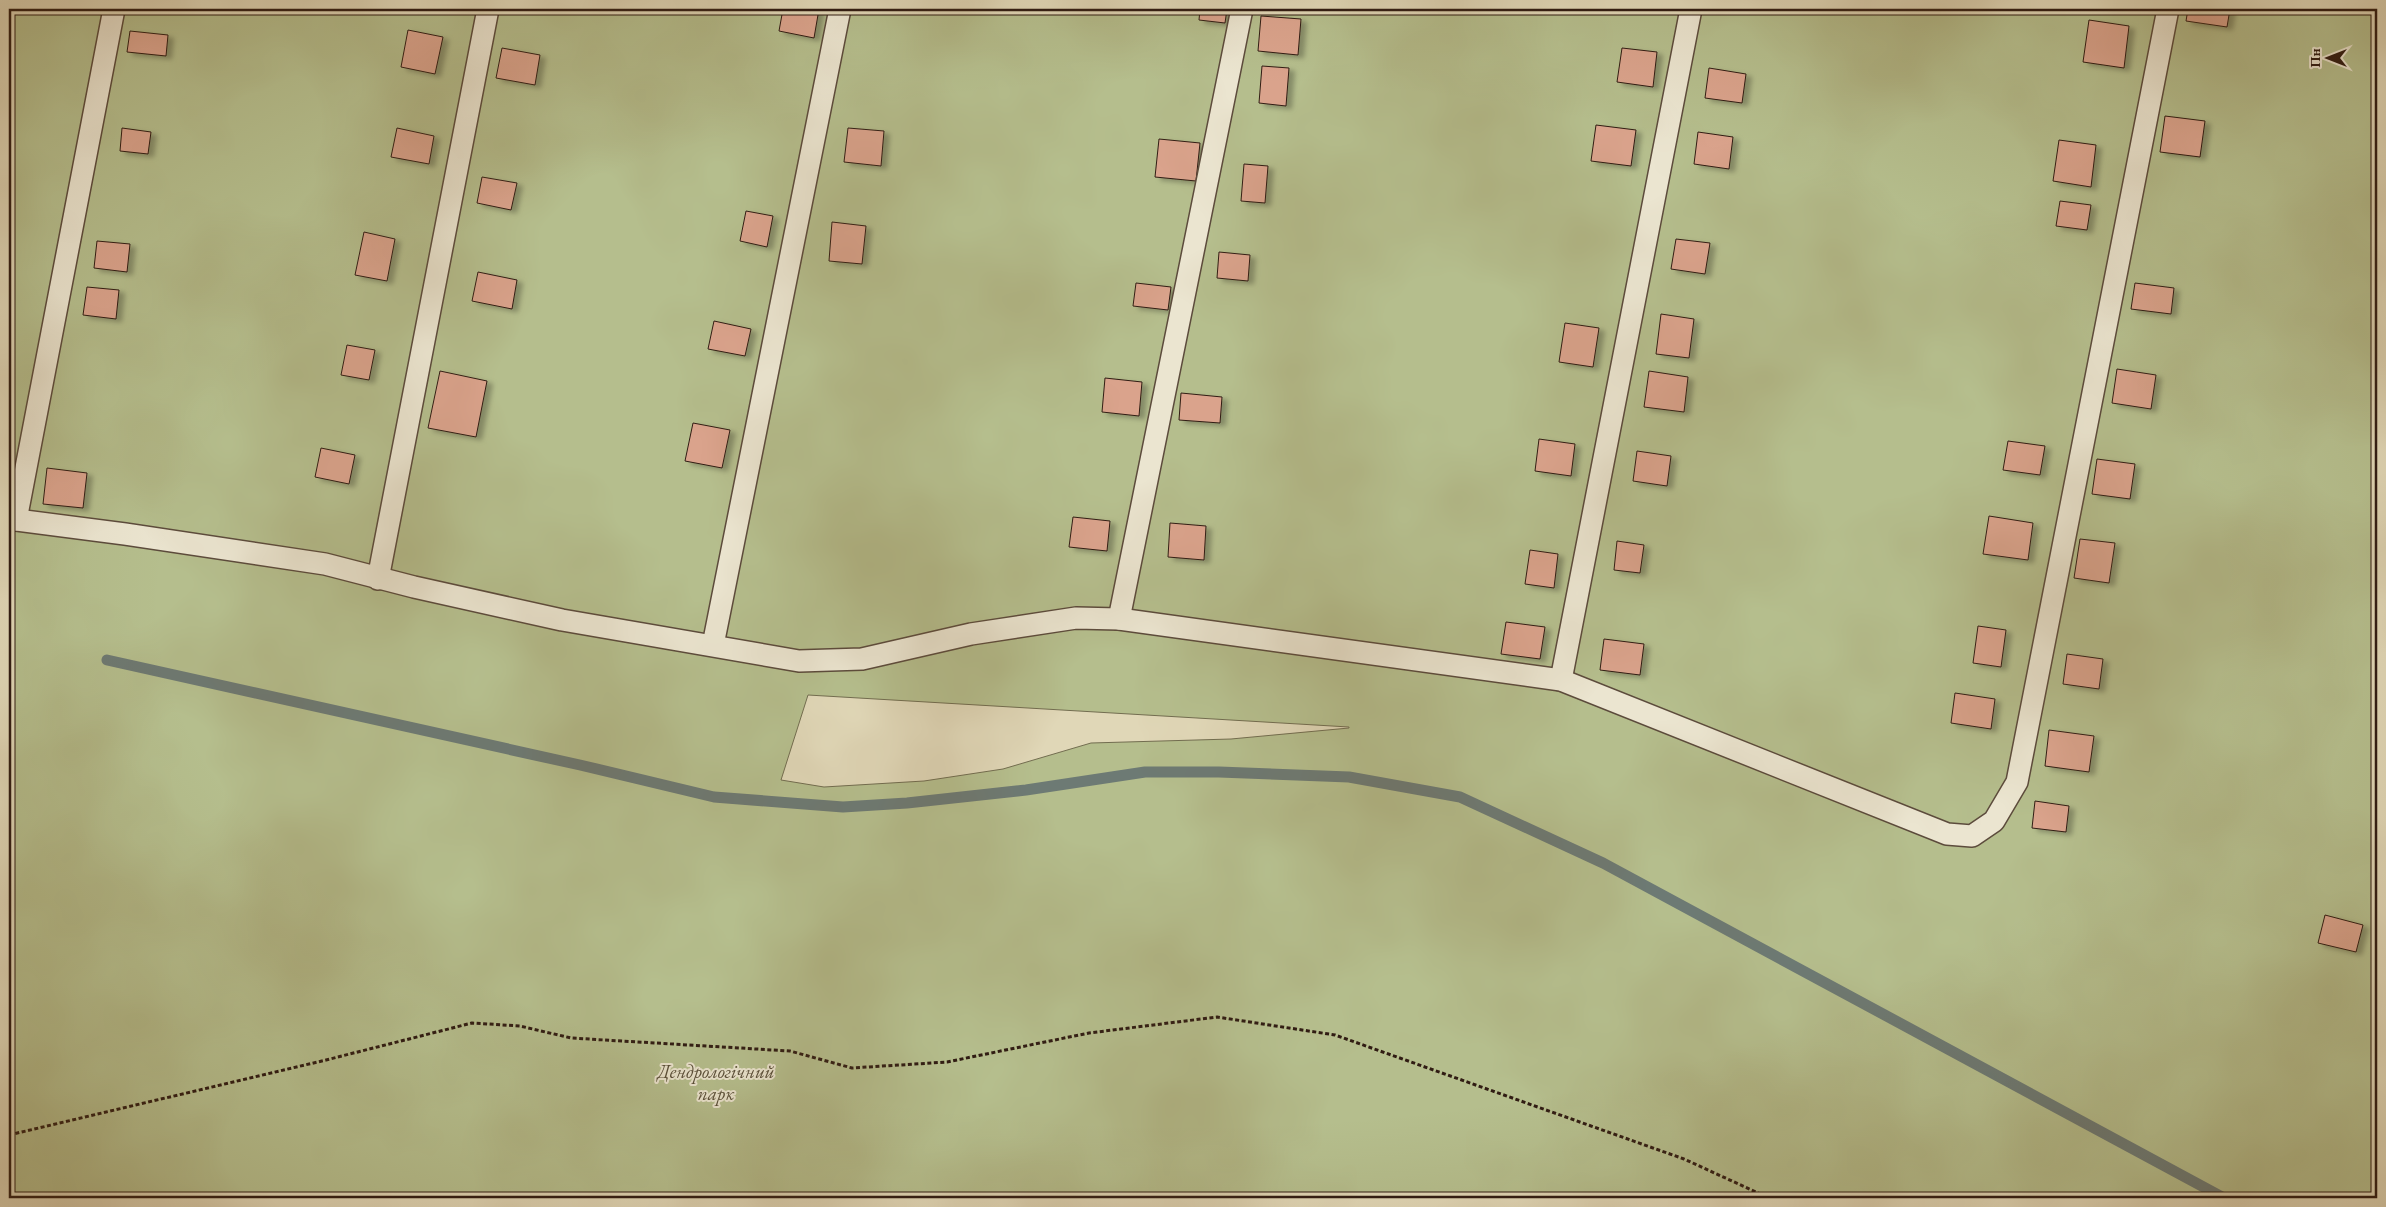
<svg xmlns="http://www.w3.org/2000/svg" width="2386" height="1207" font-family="'EB Garamond',serif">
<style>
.green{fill:#b5be8d;stroke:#726d50;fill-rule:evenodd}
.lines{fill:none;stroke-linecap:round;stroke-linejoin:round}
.stream{stroke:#6d7a74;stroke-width:11}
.building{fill:#daa38c;stroke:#301c13;filter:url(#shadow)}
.lane-casing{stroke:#5c4b3c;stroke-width:24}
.path{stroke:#301c13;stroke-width:3;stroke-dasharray:4 2.5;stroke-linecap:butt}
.lane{stroke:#ebe5d0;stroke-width:21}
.labels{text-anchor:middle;stroke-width:4;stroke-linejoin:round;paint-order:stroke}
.park-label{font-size:19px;font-style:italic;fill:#584d38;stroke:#ebe5d0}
</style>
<defs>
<filter id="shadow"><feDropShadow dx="5.5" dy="3" stdDeviation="2.5" flood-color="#0004"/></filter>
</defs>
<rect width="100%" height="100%" fill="#e0d7b7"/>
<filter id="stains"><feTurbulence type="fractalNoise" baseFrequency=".004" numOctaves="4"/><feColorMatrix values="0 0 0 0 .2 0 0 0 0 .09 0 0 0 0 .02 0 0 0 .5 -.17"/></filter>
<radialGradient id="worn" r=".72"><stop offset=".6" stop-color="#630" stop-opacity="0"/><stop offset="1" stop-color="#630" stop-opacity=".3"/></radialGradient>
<path class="green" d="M9 9H2377V1198H9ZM808 695 1349 727V728L1231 739 1091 743 1003 769 924 781 824 787 781 780Z"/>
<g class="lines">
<polyline class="stream" points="107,660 580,765 714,797 843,807 907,803 1026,790 1145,772 1219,772 1349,777 1460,797 1603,863 2224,1198"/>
</g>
<g class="building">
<polygon points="783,9 819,9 814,38 779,31"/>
<polygon points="1200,9 1227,9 1225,23 1199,20"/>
<polygon points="2188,9 2230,9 2227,27 2186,21"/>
<polygon points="1261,16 1301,19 1298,55 1258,51"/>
<polygon points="2089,20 2129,26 2124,68 2083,62"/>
<polygon points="408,30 443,37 435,74 401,67"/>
<polygon points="130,31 168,35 166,56 127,52"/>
<polygon points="502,48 540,55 535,85 496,78"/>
<polygon points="1622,48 1657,52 1653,87 1617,82"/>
<polygon points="1262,66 1289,68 1286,106 1259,103"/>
<polygon points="1709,68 1746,74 1742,103 1705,98"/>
<polygon points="2165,116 2205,121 2200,157 2160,152"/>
<polygon points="1596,125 1636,130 1631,166 1591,161"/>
<polygon points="122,128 151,132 148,154 120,151"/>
<polygon points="397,128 434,136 429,164 391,157"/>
<polygon points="848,128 884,131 881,166 844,162"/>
<polygon points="1698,132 1733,137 1729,169 1694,164"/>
<polygon points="1159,139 1200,143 1196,181 1155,177"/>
<polygon points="2059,140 2096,145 2091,187 2053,181"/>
<polygon points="1244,164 1268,166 1265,203 1241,201"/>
<polygon points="482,177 517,183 511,210 477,203"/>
<polygon points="2060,201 2091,205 2087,230 2056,226"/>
<polygon points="746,211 773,216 767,247 740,241"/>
<polygon points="832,222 866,226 862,264 829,261"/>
<polygon points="364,232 395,239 387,281 355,275"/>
<polygon points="1676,239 1710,243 1705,274 1671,269"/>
<polygon points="97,241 130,244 127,272 94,268"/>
<polygon points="1219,252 1250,255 1248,281 1217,278"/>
<polygon points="478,272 517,280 512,309 472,301"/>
<polygon points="1136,283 1171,287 1168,310 1133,306"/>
<polygon points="2135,283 2174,288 2171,314 2131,309"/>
<polygon points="87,287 119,290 116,319 83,315"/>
<polygon points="1661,314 1694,319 1689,358 1656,354"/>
<polygon points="714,321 751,329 745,356 708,349"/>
<polygon points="1565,323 1599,328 1593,367 1559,362"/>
<polygon points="347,345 375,350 369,380 341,375"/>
<polygon points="2117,369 2156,375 2151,409 2112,403"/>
<polygon points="440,371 487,381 476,437 428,428"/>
<polygon points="1649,371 1688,377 1684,412 1644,407"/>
<polygon points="1105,378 1142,382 1139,416 1102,412"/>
<polygon points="1181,393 1222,397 1220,423 1179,420"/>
<polygon points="693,423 730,430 722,468 685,461"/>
<polygon points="1539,439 1575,444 1571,476 1535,471"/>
<polygon points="2008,441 2045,446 2040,475 2003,470"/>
<polygon points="321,448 355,455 349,484 315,477"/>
<polygon points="1637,451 1671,456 1667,486 1633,481"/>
<polygon points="2097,459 2135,464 2130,499 2092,494"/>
<polygon points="47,468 87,473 83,508 43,504"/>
<polygon points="1989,516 2033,523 2028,560 1983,554"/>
<polygon points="1073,517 1110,521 1107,551 1069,547"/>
<polygon points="1170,523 1206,526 1204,560 1168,557"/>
<polygon points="2080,539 2115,543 2109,583 2074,578"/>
<polygon points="1617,541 1644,545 1640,573 1614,570"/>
<polygon points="1530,550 1558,554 1554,588 1525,584"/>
<polygon points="1506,622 1545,627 1540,659 1501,654"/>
<polygon points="1978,626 2006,630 2001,667 1973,663"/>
<polygon points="1604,639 1644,644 1640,675 1600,670"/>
<polygon points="2067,654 2103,659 2099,689 2063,684"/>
<polygon points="1955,693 1995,699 1991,729 1951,723"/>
<polygon points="2049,730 2094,736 2089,772 2045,766"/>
<polygon points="2035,801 2069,806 2066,832 2032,828"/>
<polygon points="2325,915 2363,925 2356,952 2318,943"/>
</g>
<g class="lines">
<defs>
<g id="lane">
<polyline points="9,519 125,534 325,564 414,587 562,620 799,661 862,659 971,634 1076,618 1119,619 1561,680 1947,834 1972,836 1994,821 2017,782 2168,9"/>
<polyline points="16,520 114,9"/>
<polyline points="378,579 488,9"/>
<polyline points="1119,619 1242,9"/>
<polyline points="713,645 840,9"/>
<polyline points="1561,680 1691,9"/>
</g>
</defs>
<use href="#lane" class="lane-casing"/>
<polyline class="path" points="9,1135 326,1060 472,1023 520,1026 571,1038 790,1051 852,1068 947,1062 1089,1033 1217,1017 1335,1035 1684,1159 1769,1198"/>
<use href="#lane" class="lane"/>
</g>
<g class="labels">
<g class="park-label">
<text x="716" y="1078">Дендрологічний<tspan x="716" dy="22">парк</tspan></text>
</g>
</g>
<rect width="2386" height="1207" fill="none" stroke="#e0d7b7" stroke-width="30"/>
<rect x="10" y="10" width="2366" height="1187" fill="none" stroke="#301c13" stroke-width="2.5"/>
<rect x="15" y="15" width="2356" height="1177" fill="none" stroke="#301c13"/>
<g transform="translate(2328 58) rotate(270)" stroke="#ebe5d0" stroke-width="4" paint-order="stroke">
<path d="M0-4L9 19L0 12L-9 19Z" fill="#301c13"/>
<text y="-8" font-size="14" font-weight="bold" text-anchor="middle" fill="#301c13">Пн</text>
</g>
<rect width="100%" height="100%" filter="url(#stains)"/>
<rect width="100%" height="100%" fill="url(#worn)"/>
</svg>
